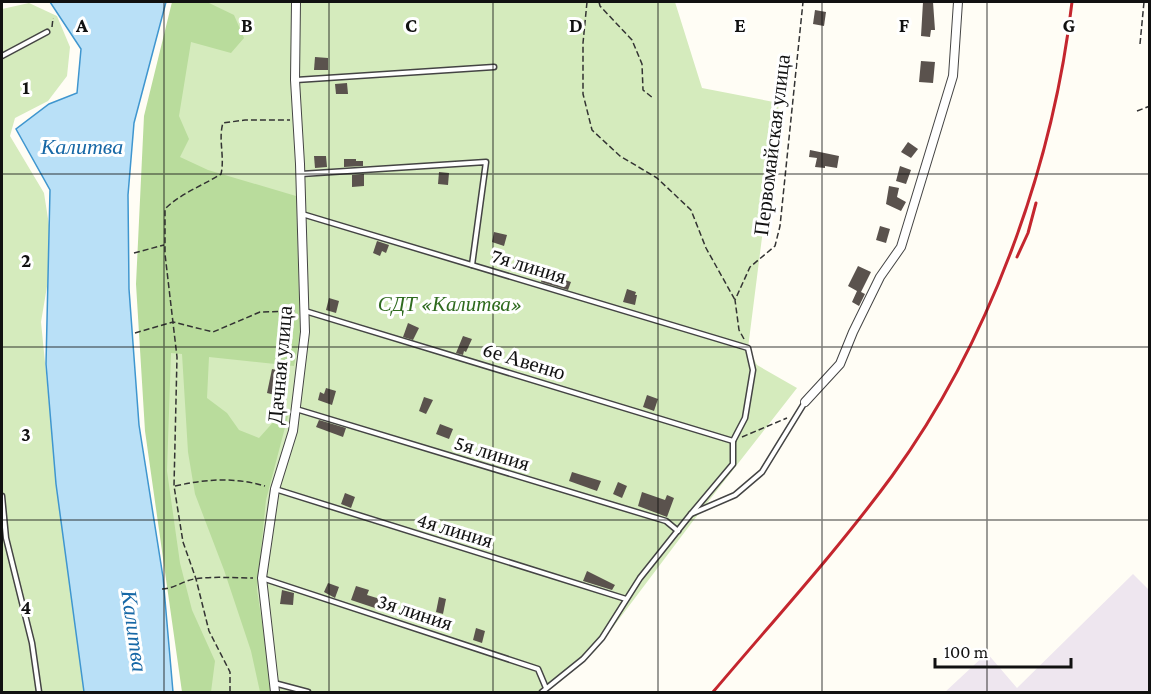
<svg xmlns="http://www.w3.org/2000/svg" width="1151" height="694" font-family="'Crimson Pro',serif">
<style>
.industrial{fill:#eee6ef}
.green{fill:#d5ebbd}
.forest{fill:#b9dc9c}
.water{fill:#b9e0f7;stroke:#3f96cf;stroke-width:1.5}
.building{fill:#5a524d}
.lines{fill:none;stroke-linecap:round;stroke-linejoin:round}
.service-casing{stroke:#444;stroke-width:7}
.minor-casing{stroke:#444;stroke-width:10}
.path{stroke:#333;stroke-width:1.5;stroke-dasharray:6 3;stroke-linecap:butt}
.service{stroke:#fff;stroke-width:4}
.minor{stroke:#fff;stroke-width:8}
.rail{stroke:#c4262e;stroke-width:3}
.grid{fill:none;stroke:#111;stroke-width:1.5;stroke-opacity:0.55}
.labels{text-anchor:middle;stroke-width:6;stroke-linejoin:round;paint-order:stroke}
.street-label{font-size:21px;fill:#111;stroke:#fff}
.park-label{font-size:21px;font-style:italic;fill:#2f6b1f;stroke:#fff}
.water-label{font-size:22px;font-style:italic;fill:#1768a6;stroke:#fff}
.grid-label{font-size:20px;text-anchor:middle;font-weight:bold;fill:#111;stroke:#fff;stroke-width:6;stroke-linejoin:round;paint-order:stroke}
</style>
<rect width="100%" height="100%" fill="#fffdf5"/>
<polygon class="industrial" points="1133,574 1149,590 1149,692 945,692 987,653 1017,688"/>
<g class="green">
<polygon points="180,2 675,2 702,88 779,103 748,348 757,365 797,388 693,521 595,651 542,692 189,692 147,397"/>
<polygon points="29,3 57,16 70,47 67,76 48,101 15,118 10,136 44,193 53,251 41,322 55,463 87,692 2,692 2,9"/>
</g>
<polygon class="forest" points="172,2 207,2 234,15 244,38 231,53 191,42 179,116 189,139 180,157 208,170 296,196 300,334 294,366 209,357 207,398 227,413 239,430 259,438 285,409 288,416 266,500 257,590 273,692 260,692 251,651 224,570 195,494 188,452 182,354 171,353 167,471 180,563 192,610 215,661 211,692 182,692 145,431 136,284 144,116"/>
<polygon class="water" points="50,2 166,2 134,123 128,195 129,289 139,425 163,577 173,692 84,692 56,484 46,364 50,190 16,129 49,104 77,93 81,49"/>
<g class="building">
<polygon points="923,2 933,2 935,30 931,30 930,37 921,36"/>
<polygon points="815,10 826,12 824,26 813,24"/>
<polygon points="315,57 328,58 328,70 314,70"/>
<polygon points="921,61 935,62 933,83 919,82"/>
<polygon points="347,83 348,94 336,94 335,84"/>
<polygon points="908,142 918,149 911,158 901,152"/>
<polygon points="810,150 839,156 837,168 825,166 825,168 815,167 817,158 809,157"/>
<polygon points="314,156 326,156 327,167 315,168"/>
<polygon points="344,159 356,159 356,161 363,161 363,166 344,167"/>
<polygon points="900,166 911,170 906,184 896,181"/>
<polygon points="439,172 449,173 448,185 438,184"/>
<polygon points="364,174 364,186 352,187 352,175"/>
<polygon points="889,186 899,188 897,197 906,202 901,211 886,204"/>
<polygon points="880,226 890,229 886,243 876,240"/>
<polygon points="494,232 507,235 504,246 492,242"/>
<polygon points="377,241 389,245 386,253 382,251 380,256 373,253"/>
<polygon points="858,266 871,272 861,292 865,294 859,306 852,302 857,291 848,286"/>
<polygon points="544,273 571,282 568,290 541,282"/>
<polygon points="627,289 636,292 635,295 637,295 635,305 623,302"/>
<polygon points="329,298 339,301 336,313 326,310"/>
<polygon points="408,323 419,328 413,340 403,337"/>
<polygon points="463,336 472,339 466,352 464,351 463,355 456,353"/>
<polygon points="494,348 505,352 501,362 490,358"/>
<polygon points="272,369 282,371 275,395 267,393"/>
<polygon points="326,388 336,391 332,405 318,400 320,392 324,394"/>
<polygon points="647,395 658,399 654,411 643,407"/>
<polygon points="424,397 433,400 426,414 419,411"/>
<polygon points="319,420 346,428 343,437 316,427"/>
<polygon points="440,424 453,429 449,439 436,434"/>
<polygon points="572,472 601,481 597,491 569,481"/>
<polygon points="618,482 627,486 622,498 613,494"/>
<polygon points="642,492 665,500 667,495 674,498 667,517 638,506"/>
<polygon points="345,493 355,497 351,508 341,504"/>
<polygon points="587,571 615,585 612,590 583,581"/>
<polygon points="328,583 339,587 335,598 324,592"/>
<polygon points="356,586 369,590 367,595 390,602 387,612 351,600"/>
<polygon points="282,590 294,593 293,605 280,604"/>
<polygon points="439,597 446,599 443,614 436,612"/>
<polygon points="476,628 485,631 482,643 473,640"/>
</g>
<g class="lines">
<defs>
<g id="service">
<polyline points="2,56 47,32"/>
<polyline points="296,80 494,67"/>
<polyline points="301,174 486,162 472,265"/>
<polyline points="302,214 748,348 753,370 745,418 733,441 733,464 691,514"/>
<polyline points="305,311 733,441"/>
<polyline points="296,409 666,521 678,531"/>
<polyline points="275,489 626,599"/>
<polyline points="2,496 6,538 32,643 39,692"/>
<polyline points="262,578 538,669 546,688"/>
<polyline points="274,683 308,692"/>
<polyline points="542,692 583,659 602,638 640,578 691,514 735,495 762,472 805,402"/>
</g>
<g id="minor">
<polyline points="805,402 840,364 853,332 880,277 901,247 953,76 958,2"/>
<polyline points="275,692 262,578 275,489 293,431 305,332 300,164 295,80 296,2"/>
</g>
</defs>
<use href="#service" class="service-casing"/>
<use href="#minor" class="minor-casing"/>
<g class="path">
<polyline points="231,2 241,2"/>
<polyline points="587,2 583,43 583,94 592,130 620,156 657,178 691,210 706,248 735,300"/>
<polyline points="599,2 600,6 632,40 642,64 643,90 653,98"/>
<polyline points="52,27 53,18"/>
<polyline points="1140,44 1144,2"/>
<polyline points="1137,111 1150,106"/>
<polyline points="134,253 164,245"/>
<polyline points="135,333 173,322 213,332 260,312 295,311"/>
<polyline points="744,339 739,330 735,300 750,267 775,246 780,226 803,2"/>
<polyline points="742,437 787,418"/>
<path d="M175 486C207 479 234 477 265 486"/>
<path d="M162 589C173 589 183 581 194 579 213 576 233 578 253 578"/>
<path d="M230 692V672L209 631 196 579 183 542 174 486 177 357 165 254V209C181 193 202 186 221 174 225 157 218 139 223 123L245 120H290"/>
</g>
<use href="#service" class="service"/>
<use href="#minor" class="minor"/>
<g class="rail">
<polyline points="1017,257 1028,233 1036,203"/>
<path d="M713 692C773 621 837 551 892 476 990 341 1053 166 1072 2"/>
</g>
</g>
<path class="grid" d="M164 2V692M329 2V692M493 2V692M658 2V692M822 2V692M987 2V692M2 174H1150M2 347H1150M2 520H1150"/>
<g class="labels">
<g class="street-label">
<text transform="translate(772 145) rotate(-83)" y="7">Первомайская улица</text>
<text transform="translate(529 266) rotate(17)" y="7">7я линия</text>
<text transform="translate(524 361) rotate(17)" y="7">6е Авеню</text>
<text transform="translate(280 365) rotate(-85)" y="7">Дачная улица</text>
<text transform="translate(492 453) rotate(17)" y="7">5я линия</text>
<text transform="translate(455 530) rotate(17)" y="7">4я линия</text>
<text transform="translate(415 612) rotate(18)" y="7">3я линия</text>
</g>
<g class="park-label">
<text x="450" y="311">СДТ «Калитва»</text>
</g>
<g class="water-label">
<text x="82" y="154">Калитва</text>
<text transform="translate(135 631) rotate(82)" y="8">Калитва</text>
</g>
</g>
<g class="grid-label">
<text x="82" y="32">A</text>
<text x="247" y="32">B</text>
<text x="411" y="32">C</text>
<text x="576" y="32">D</text>
<text x="740" y="32">E</text>
<text x="904" y="32">F</text>
<text x="1069" y="32">G</text>
<text x="26" y="94">1</text>
<text x="26" y="267">2</text>
<text x="26" y="441">3</text>
<text x="26" y="614">4</text>
</g>
<rect width="1151" height="694" fill="none" stroke="#111111" stroke-width="6"/>
<path d="M935 658v9h136v-9" fill="none" stroke="#111111" stroke-width="3"/>
<text x="944" y="658" font-size="18" fill="#111111" stroke="#ffffff" stroke-width="4.5" paint-order="stroke">100 m</text>
</svg>
